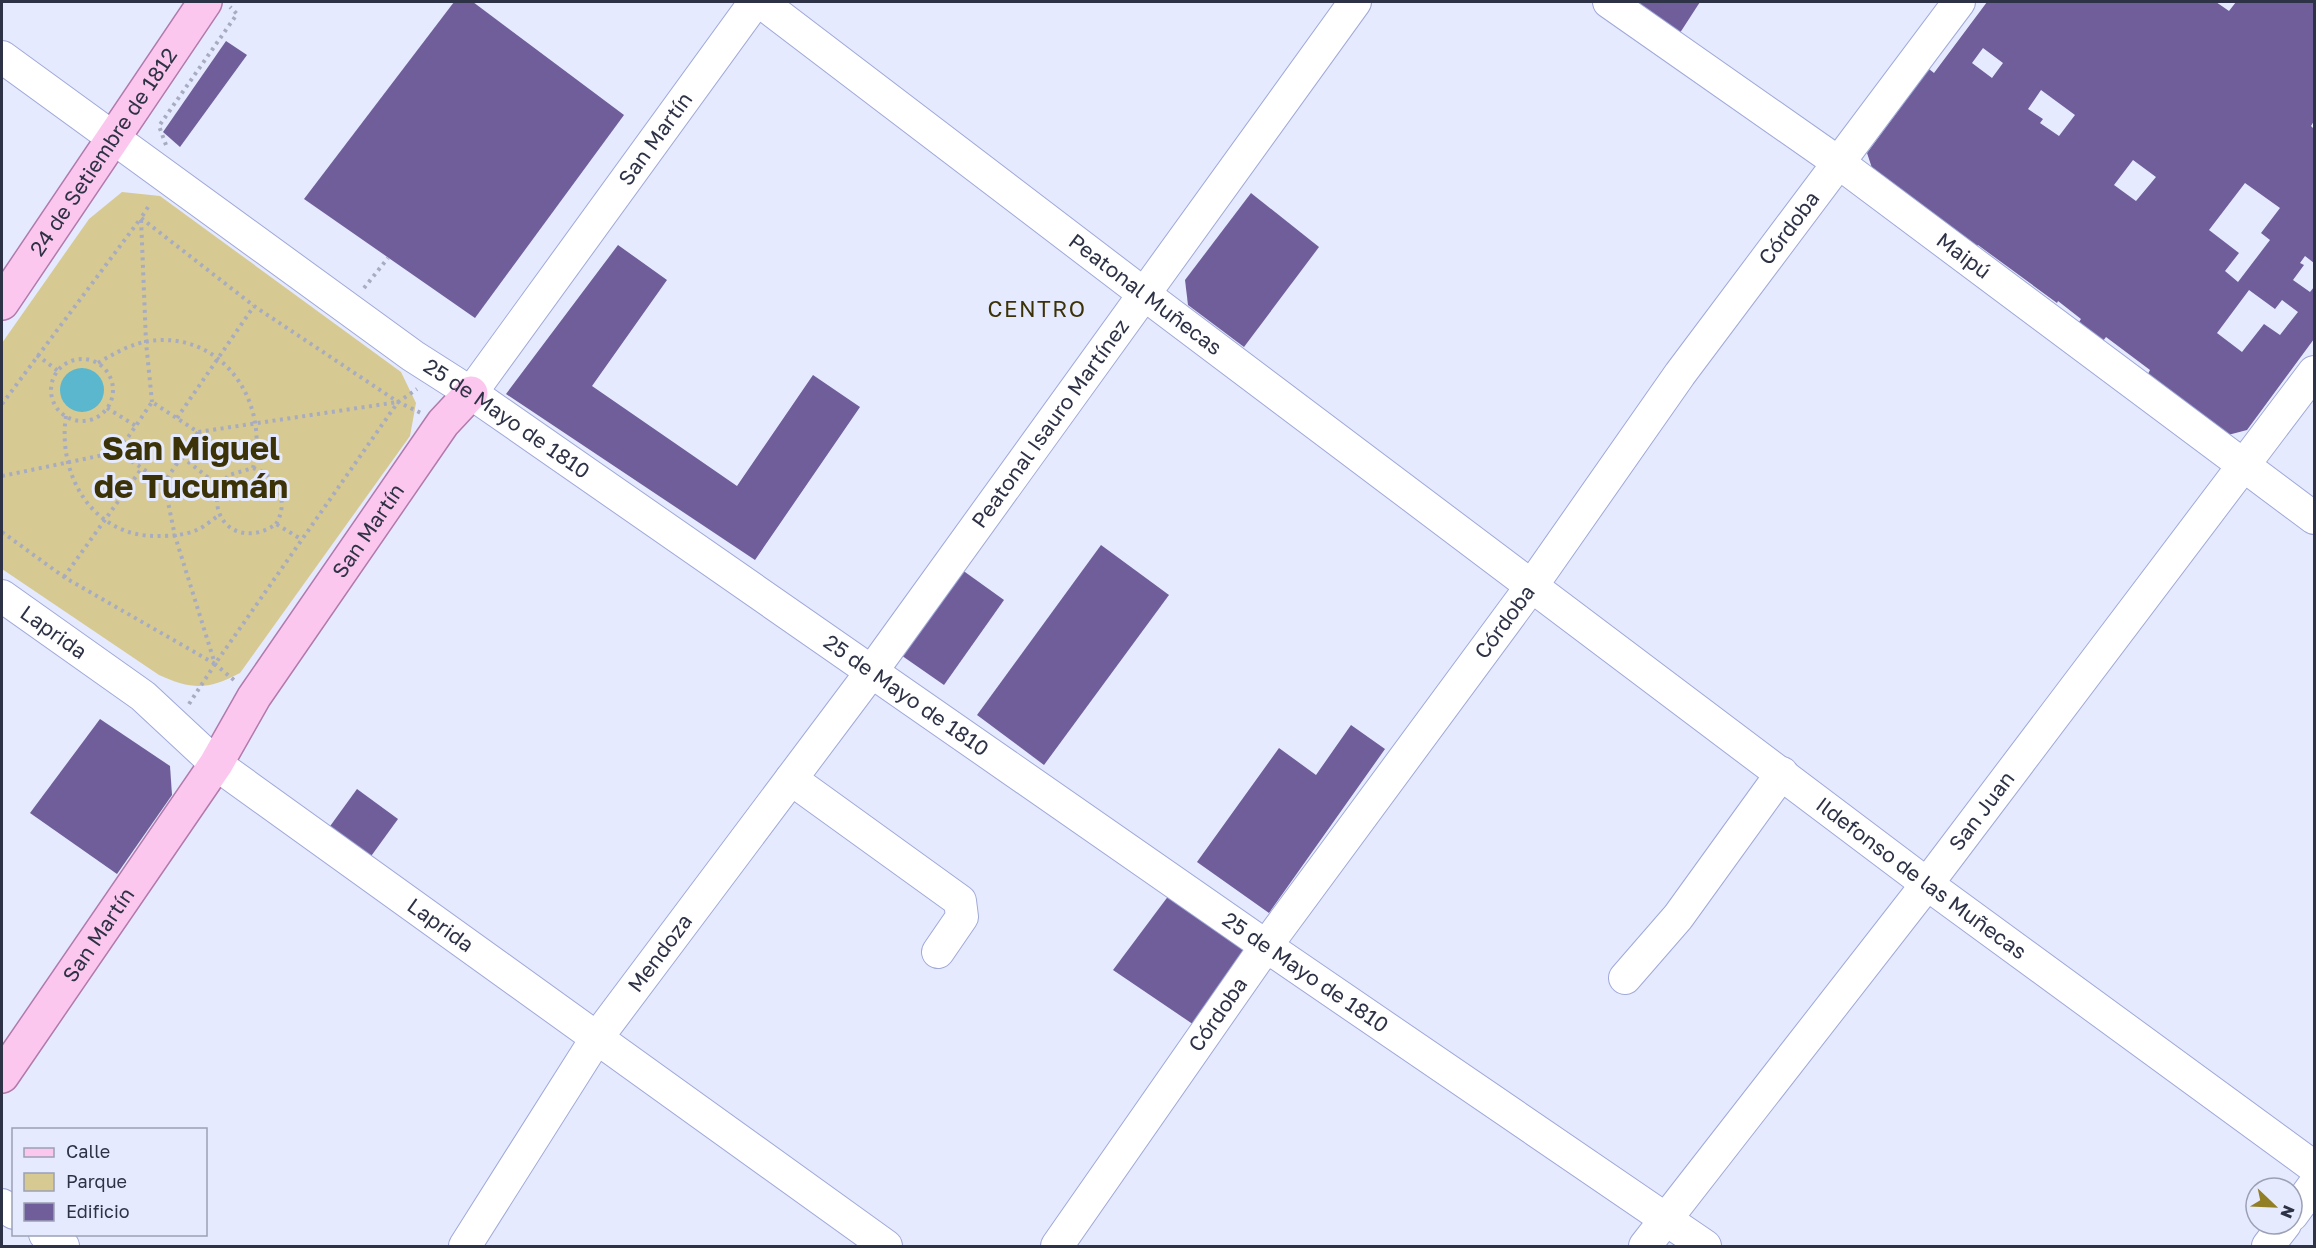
<svg xmlns="http://www.w3.org/2000/svg" width="2316" height="1248" font-family="'Golos Text',sans-serif">
<style>
.green{fill:#d7c992}
.water{fill:#5ab7ce}
.building{fill:#6f5e9a;fill-rule:evenodd}
.lines{fill:none;stroke-linecap:round;stroke-linejoin:round}
.minor-casing{stroke:#a0a9d9;stroke-width:34}
.major-casing{stroke:#b17aac;stroke-width:36}
.path{stroke:#a8acc1;stroke-width:4;stroke-dasharray:3 4.5;stroke-linecap:butt}
.minor{stroke:#fff;stroke-width:32}
.major{stroke:#fbc7ee;stroke-width:33}
.labels{text-anchor:middle;stroke-width:6;stroke-linejoin:round;paint-order:stroke}
.street-label{font-size:21px;fill:#2e3246;stroke:#e5eaff}
.neighbourhood-label{font-size:22px;letter-spacing:1.5px;fill:#3c3207;stroke:#e5eaff}
.town-label{font-size:33px;font-weight:bold;fill:#3c3207;stroke:#e5eaff}
</style>
<rect width="100%" height="100%" fill="#e5eaff"/>
<path class="green" d="M122 192 160 196 401 372 416 403 410 436 240 673C208 690 192 690 159 675L2 569V343L89 219Z"/>
<circle class="water" cx="82" cy="390" r="22"/>
<g class="building">
<polygon points="454,2 473,2 624,115 475,318 304,199"/>
<polygon points="1625,2 1700,2 1676,39"/>
<path d="M1987 2H2216L2229 11 2236 2H2314V121L2311 126 2314 129V263L2305 256 2300 263 2304 265 2293 280 2310 292 2314 287V339L2247 430 2228 435 2148 374 2150 370 2106 337 2103 341 2079 322 2081 319 2058 301 2057 303 1978 245 1975 248 1873 171 1867 153 1929 69 1934 73ZM1983 48 2003 63 1992 78 1972 63ZM2041 90 2075 115 2059 136 2040 123 2043 119 2028 109ZM2133 160 2156 177 2136 201 2114 185ZM2245 183 2280 208 2261 233 2270 240 2238 282 2225 271 2239 253 2209 230ZM2249 290 2275 309 2282 300 2298 312 2280 335 2264 324 2242 352 2217 333Z"/>
<polygon points="226,41 247,55 180,147 163,132"/>
<polygon points="1251,193 1319,247 1244,347 1188,305 1185,280"/>
<polygon points="618,245 667,280 592,386 737,486 813,375 860,407 755,560 506,394"/>
<polygon points="1101,545 1169,595 1044,765 977,715"/>
<polygon points="958,567 1004,600 944,685 898,653"/>
<polygon points="100,719 170,766 172,795 117,874 30,813"/>
<polygon points="1351,725 1385,749 1269,913 1197,862 1279,748 1316,775"/>
<polygon points="357,789 398,819 369,859 328,829"/>
<polygon points="1175,887 1260,947 1203,1031 1113,970"/>
</g>
<g class="lines">
<defs>
<g id="minor">
<path id="s1" d="M761 2 1144 294 1927 884 2314 1167"/>
<path id="s2" d="M1609 2 1839 163 2314 518"/>
<path id="s3" d="M2 57 413 356 471 393 1266 946 1705 1246"/>
<path id="s4" d="M471 393 755 2"/>
<path id="s5" d="M2 596 143 696 216 764 886 1246"/>
<polyline points="791,779 960,901 962,917 938,952"/>
<polyline points="1625,978 1678,917 1782,773"/>
<polyline points="2,1205 14,1213"/>
<polyline points="2292,1215 2314,1185"/>
<polyline points="45,1234 63,1246"/>
<path id="s6" d="M465 1246 596 1039 872 671 1355 2"/>
<path id="s7" d="M1057 1246 1266 946 1533 584 1680 374 1959 2"/>
<path id="s8" d="M1645 1246 1927 884 2314 372"/>
<polyline points="2268,1246 2285,1224"/>
</g>
<g id="major">
<path id="s9" d="M2 303 205 2"/>
<path id="s10" d="M2 1076 216 764 254 697 443 423 471 393"/>
</g>
</defs>
<use href="#minor" class="minor-casing"/>
<use href="#major" class="major-casing"/>
<g class="path">
<polyline points="166,145 159,126 237,14 230,7"/>
<polyline points="148,207 141,218 146,342 152,402"/>
<polyline points="364,288 388,258"/>
<polyline points="37,355 58,371"/>
<circle cx="82" cy="390" r="31"/>
<path d="M98 363C113 354 127 346 144 342 219 327 271 400 253 468L229 475 219 486"/>
<polyline points="2,404 141,218 254,306 398,402 421,413"/>
<polyline points="107,408 136,426"/>
<path d="M66 416C57 475 93 538 159 536 172 536 187 535 199 529 205 526 212 520 218 516"/>
<polyline points="177,418 254,306"/>
<polyline points="198,432 164,483 118,452 152,402 198,432 398,402"/>
<path d="M182 457 219 486C208 525 244 547 276 524L301 539"/>
<path d="M253 468C277 475 290 501 276 524"/>
<polyline points="2,476 118,452"/>
<polyline points="164,483 175,536 215,664 235,681"/>
<polyline points="2,532 64,577 215,664 398,402 417,389"/>
<polyline points="64,577 142,468"/>
<polyline points="189,704 215,664"/>
</g>
<use href="#minor" class="minor"/>
<use href="#major" class="major"/>
</g>
<g class="labels">
<g class="street-label">
<text dy="7" stroke="none"><textPath href="#s4" startOffset="314">San Martín</textPath></text>
<text dy="7" stroke="none"><textPath href="#s9" startOffset="182">24 de Setiembre de 1812</textPath></text>
<text dy="7" stroke="none"><textPath href="#s7" startOffset="1254">Córdoba</textPath></text>
<text dy="7" stroke="none"><textPath href="#s2" startOffset="436">Maipú</textPath></text>
<text dy="7" stroke="none"><textPath href="#s1" startOffset="483">Peatonal Muñecas</textPath></text>
<text dy="7" stroke="none"><textPath href="#s3" startOffset="621">25 de Mayo de 1810</textPath></text>
<text dy="7" stroke="none"><textPath href="#s6" startOffset="1010">Peatonal Isauro Martínez</textPath></text>
<text dy="7" stroke="none"><textPath href="#s10" startOffset="657">San Martín</textPath></text>
<text dy="7" stroke="none"><textPath href="#s7" startOffset="768">Córdoba</textPath></text>
<text dy="7" stroke="none"><textPath href="#s5" startOffset="63">Laprida</textPath></text>
<text dy="7" stroke="none"><textPath href="#s3" startOffset="1107">25 de Mayo de 1810</textPath></text>
<text dy="7" stroke="none"><textPath href="#s8" startOffset="550">San Juan</textPath></text>
<text dy="7" stroke="none"><textPath href="#s1" startOffset="1454">Ildefonso de las Muñecas</textPath></text>
<text dy="7" stroke="none"><textPath href="#s5" startOffset="549">Laprida</textPath></text>
<text dy="7" stroke="none"><textPath href="#s10" startOffset="171">San Martín</textPath></text>
<text dy="7" stroke="none"><textPath href="#s6" startOffset="352">Mendoza</textPath></text>
<text dy="7" stroke="none"><textPath href="#s3" startOffset="1593">25 de Mayo de 1810</textPath></text>
<text dy="7" stroke="none"><textPath href="#s7" startOffset="282">Córdoba</textPath></text>
</g>
<g class="neighbourhood-label">
<text x="1037" y="317">CENTRO</text>
</g>
<g class="town-label">
<text x="191" y="460">San Miguel<tspan x="191" dy="38">de Tucumán</tspan></text>
</g>
</g>
<rect width="2316" height="1248" fill="none" stroke="#2e3246" stroke-width="6"/>
<rect x="12" y="1128" width="195" height="108" fill="#e5eaff" stroke="#9ca0b5" stroke-width="1.5"/>
<rect x="24" y="1148" width="30" height="9" fill="#fbc7ee" stroke="#9ca0b5" stroke-width="1.5"/>
<text x="66" y="1158" font-size="18" fill="#2e3246">Calle</text>
<rect x="24" y="1173" width="30" height="18" fill="#d7c992" stroke="#9ca0b5" stroke-width="1.5"/>
<text x="66" y="1188" font-size="18" fill="#2e3246">Parque</text>
<rect x="24" y="1203" width="30" height="18" fill="#6f5e9a" stroke="#9ca0b5" stroke-width="1.5"/>
<text x="66" y="1218" font-size="18" fill="#2e3246">Edificio</text>
<g transform="translate(2274 1206) rotate(113)"><circle r="28" fill="#e5eaff" stroke="#9ca0b5" stroke-width="1.5"/>
<path d="M0-4.5L10 22L0 15L-10 22Z" fill="#927e25"/>
<text y="-9" font-size="16" font-weight="bold" text-anchor="middle" fill="#2e3246">N</text>
</g>
</svg>
